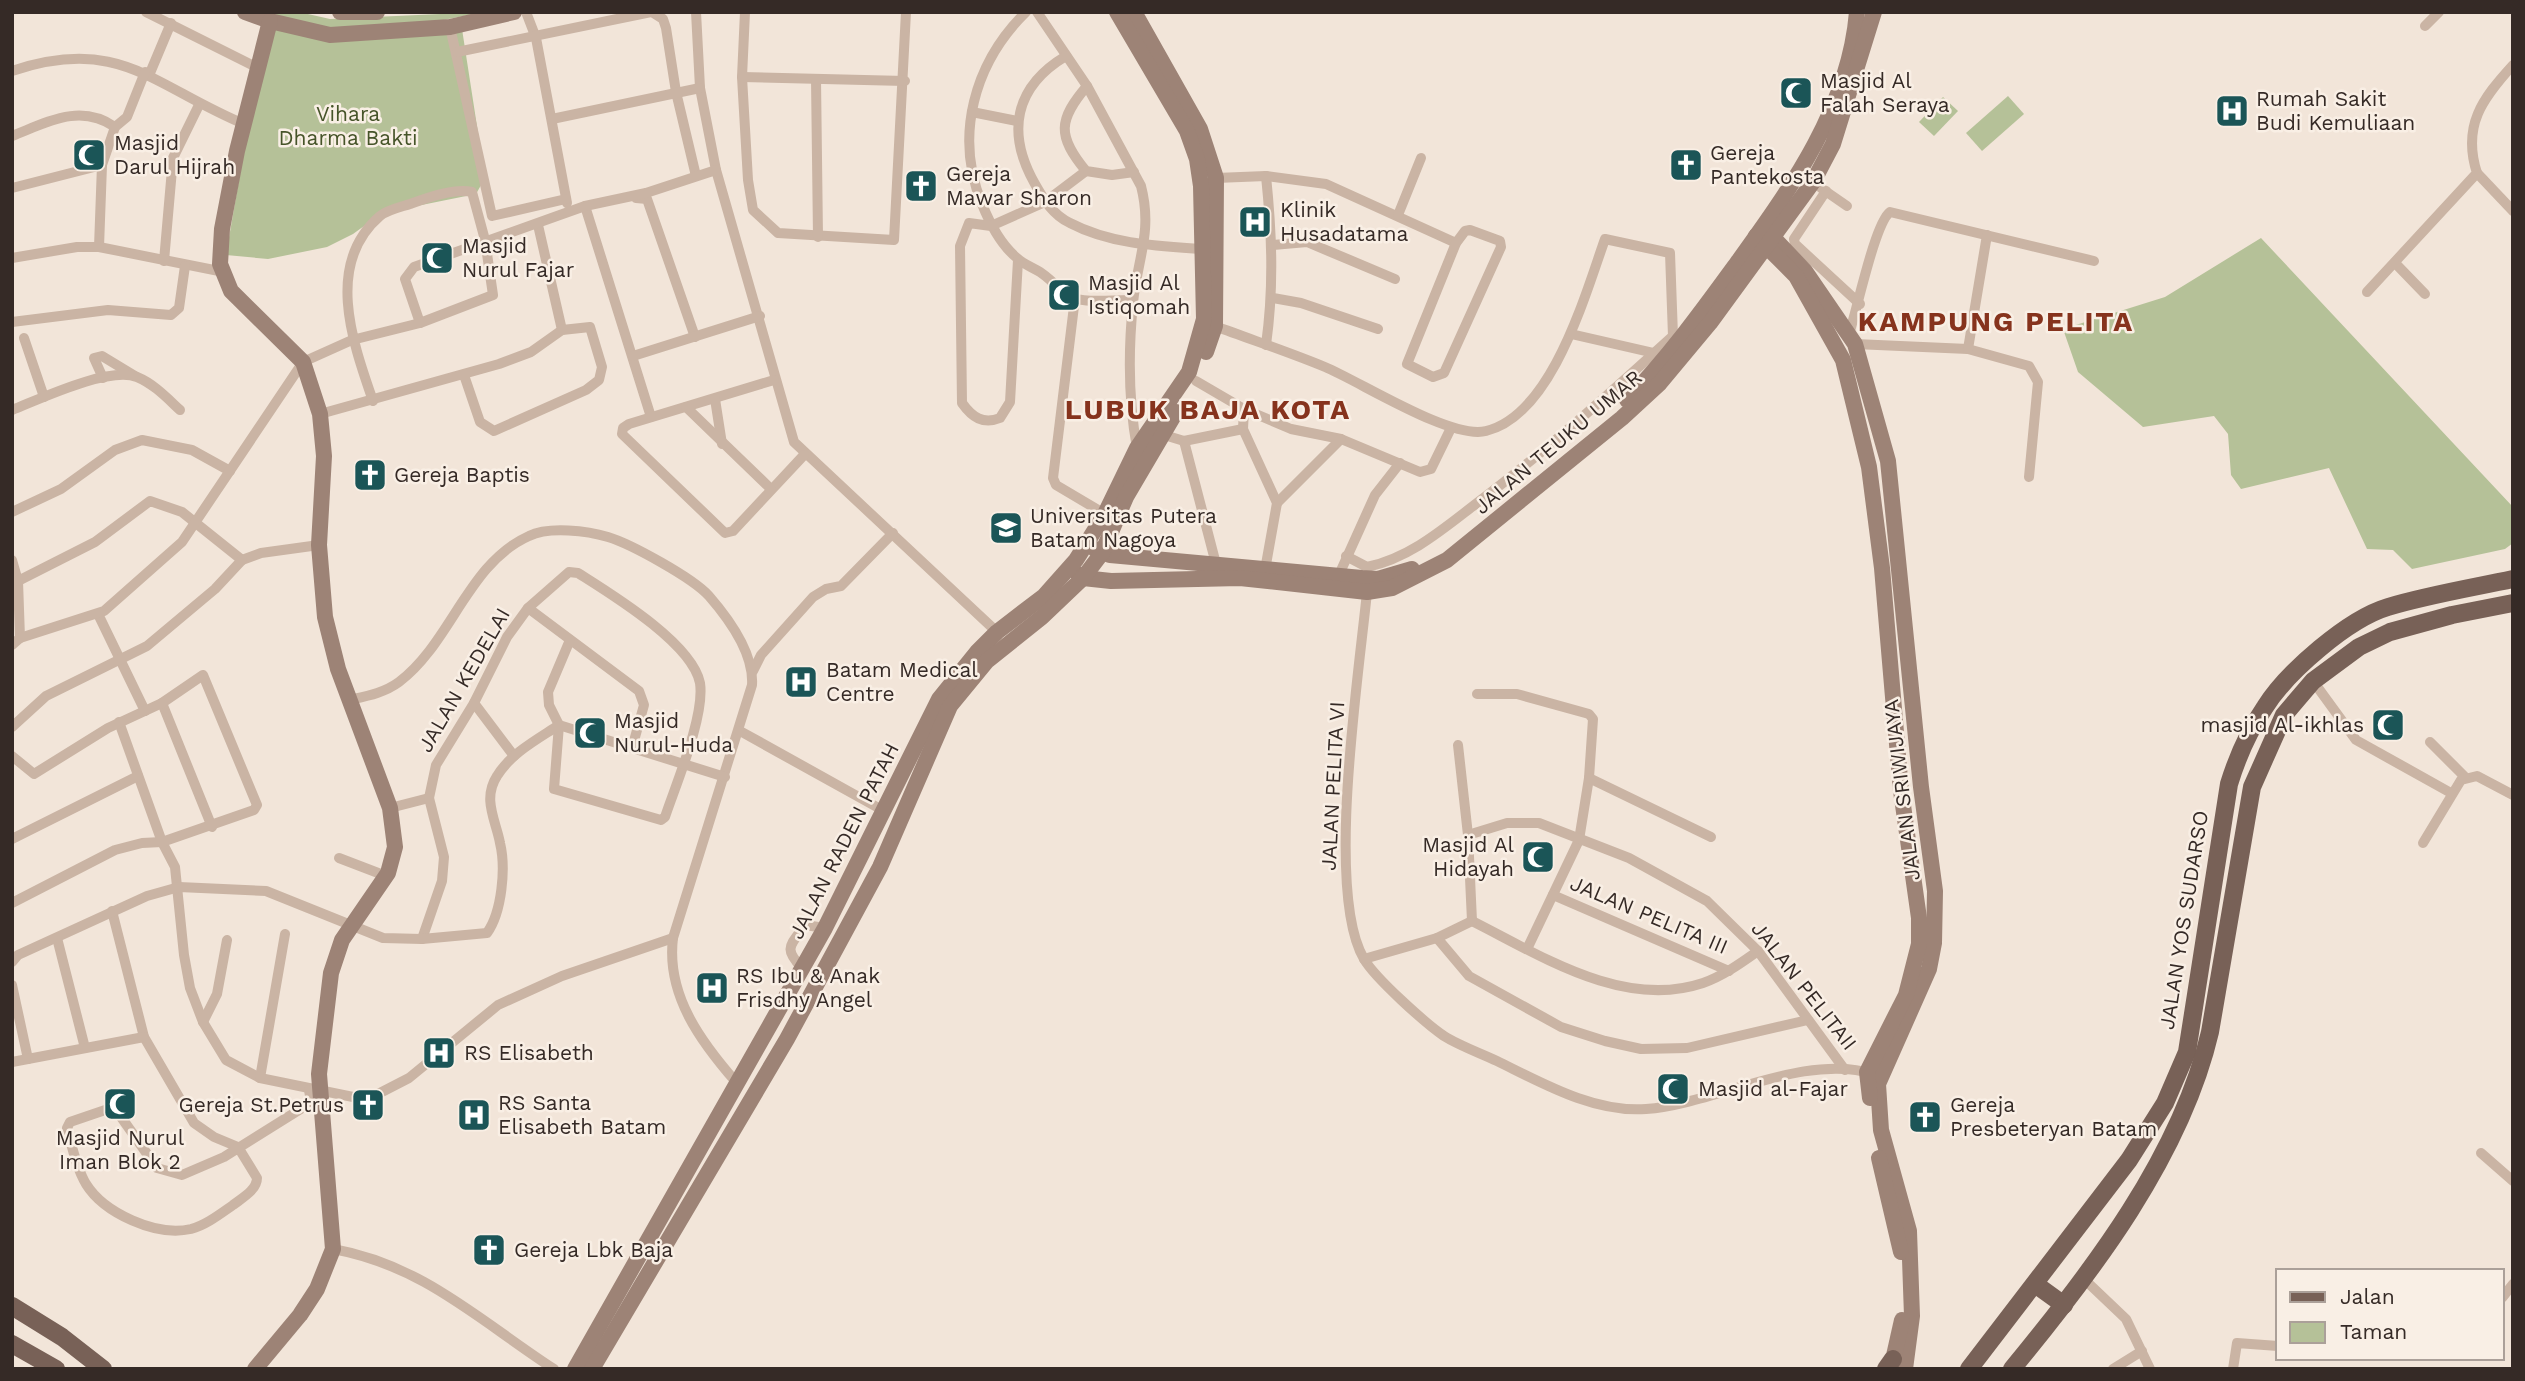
<svg xmlns="http://www.w3.org/2000/svg" width="2525" height="1381" font-family="'Work Sans',sans-serif">
<style>
.green{fill:#b5c198}
.lines{fill:none;stroke-linecap:round;stroke-linejoin:round}
.street{stroke:#cab4a4;stroke-width:10}
.secondary{stroke:#9d8376;stroke-width:16}
.primary{stroke:#786157;stroke-width:18}
.labels{text-anchor:middle;stroke-width:5;stroke-linejoin:round;paint-order:stroke}
.poi-label{font-size:21px;fill:#352a26;stroke:#f9efe5;text-anchor:start}
.park-label{font-size:21px;fill:#465429;stroke:#f9efe5}
.street-label{font-size:21px;fill:#352a26;stroke:#f9efe5}
.district-label{font-size:28px;font-weight:bold;letter-spacing:2px;fill:#86331d;stroke:#f9efe5}
</style>
<rect width="100%" height="100%" fill="#f2e5d9"/>
<g class="green">
<polygon points="264,12 299,12 330,19 484,12 438,21 329,28"/>
<polygon points="274,29 330,35 462,29 485,178 476,194 382,213 353,234 327,247 268,259 226,255 244,151"/>
<polygon points="2008,96 2024,114 1982,151 1966,133"/>
<polygon points="1943,97 1958,111 1934,136 1919,122"/>
<polygon points="2261,238 2513,507 2513,543 2505,549 2412,569 2393,550 2367,549 2329,468 2241,489 2231,475 2228,434 2214,416 2143,427 2078,372 2063,329 2165,297"/>
</g>
<g class="lines">
<g class="street">
<polyline points="146,12 260,69"/>
<polyline points="526,12 536,38 567,203"/>
<polyline points="652,12 663,19 666,28 676,92 696,176"/>
<polyline points="696,12 700,88 716,170 794,442 997,632"/>
<polyline points="745,12 742,77 748,180 753,210 778,233 894,240 906,12"/>
<path d="M1026 12C974 63 954 136 982 204 990 224 1000 244 1017 258 1023 264 1032 267 1040 272 1051 279 1062 293 1074 298 1089 304 1117 299 1133 300"/>
<path d="M1037 12 1087 86 1141 186C1153 232 1137 260 1133 303 1128 353 1128 399 1137 448"/>
<polyline points="2425,26 2439,12"/>
<polyline points="450,27 492,216 566,199"/>
<polyline points="457,52 651,12"/>
<path d="M1066 56C1014 87 1006 133 1035 184 1044 200 1053 215 1070 223 1110 244 1157 246 1201 249"/>
<path d="M12 71C120 35 153 86 244 124"/>
<polyline points="150,73 171,23"/>
<polyline points="742,77 905,81"/>
<polyline points="816,79 818,237"/>
<path d="M1087 86C1058 120 1057 136 1086 171L1112 175 1134 172"/>
<polyline points="972,112 1017,121"/>
<polyline points="552,119 700,88"/>
<path d="M12 136C48 122 80 103 115 127"/>
<polyline points="2477,173 2513,211"/>
<path d="M1266 176C1272 234 1274 287 1266 345"/>
<polyline points="1216,178 1266,176 1326,184 1456,243"/>
<polyline points="12,188 102,165"/>
<polyline points="1821,188 1847,206"/>
<polyline points="1826,191 1794,239 1795,244 1860,304"/>
<polyline points="636,198 647,199 695,337"/>
<polyline points="585,206 651,417"/>
<polyline points="1398,215 1421,158"/>
<polyline points="538,225 562,330"/>
<polygon points="1470,230 1500,241 1501,247 1444,373 1433,377 1407,364 1456,243 1465,231"/>
<polyline points="1273,245 1307,242 1395,279"/>
<polyline points="99,247 102,165 115,127 127,117 145,72"/>
<polyline points="12,258 77,247 99,247 224,272"/>
<path d="M1018 260 1010 402 1000 418C983 425 972 417 962 403L960 246 969 223 991 226 1045 202 1086 171"/>
<polyline points="164,261 173,158 199,105"/>
<polyline points="2395,263 2425,294"/>
<path d="M2367 292 2477 173C2462 126 2482 99 2513 65"/>
<polyline points="1075,298 1053,478 1056,485 1105,514"/>
<polyline points="1273,298 1301,303 1378,329"/>
<polyline points="12,322 108,310 171,315 179,308 185,266"/>
<polyline points="420,323 405,279 414,267 585,206 646,193 716,170"/>
<path d="M1215 326C1252 340 1289 352 1325 367 1361 382 1451 440 1486 431 1552 415 1585 295 1605 239L1670 253 1673 336 1678 343"/>
<polyline points="1571,334 1654,353"/>
<path d="M1849 334C1857 310 1875 223 1890 212L2094 261"/>
<polyline points="24,338 44,397"/>
<polyline points="1855,344 1968,349 2029,366 2038,382 2029,477"/>
<polyline points="1968,349 1987,235"/>
<polyline points="633,356 760,316"/>
<polyline points="103,378 94,358 102,356 135,376"/>
<polyline points="774,380 629,424 623,428 622,434 725,533 733,531 804,455"/>
<polyline points="1196,381 1244,409 1291,429 1341,439 1420,472 1431,469 1451,428"/>
<polyline points="715,399 722,444"/>
<polyline points="686,407 771,489"/>
<polyline points="1244,409 1243,429 1277,503 1265,570"/>
<path d="M12 410C40 399 109 366 137 377 154 384 167 398 180 410"/>
<polyline points="320,414 499,364 531,352 562,330 590,327 602,367 599,380 586,390 494,431 480,422 464,375"/>
<polyline points="1161,434 1184,441 1243,429"/>
<polyline points="1184,441 1216,564"/>
<polyline points="1277,503 1341,439"/>
<polyline points="12,512 61,489 115,450 142,440 192,450 230,471"/>
<path d="M1346 556 1367 567C1410 558 1443 529 1477 503 1546 451 1609 394 1673 336"/>
<polyline points="12,560 18,581 20,638"/>
<polyline points="1338,577 1375,495 1400,463"/>
<polyline points="18,581 95,542 150,501 182,512 242,560 261,553 319,545"/>
<path d="M1367 592C1359 674 1325 893 1364 959 1375 978 1425 1023 1444 1036 1460 1046 1480 1053 1497 1061 1542 1083 1594 1113 1646 1109 1715 1104 1804 1052 1874 1074"/>
<polyline points="528,608 639,691 644,705 632,748"/>
<polyline points="98,614 145,711"/>
<path d="M12 645 20 638 104 611 182 542 303 362 352 340 420 323 493 295 485 240 472 192C454 188 427 198 410 204 401 207 387 210 380 216 324 264 353 343 373 401"/>
<polyline points="753,671 761,655 813,597 826,589 841,586 893,533"/>
<polyline points="2313,681 2356,740 2451,793"/>
<polyline points="1477,694 1517,694 1589,714 1593,719 1589,778 1579,840 1527,949"/>
<path d="M349 700C367 696 384 693 399 682 451 643 468 563 529 536 549 526 588 531 608 537 631 544 693 578 709 596 729 619 754 654 752 685L673 938C666 995 701 1042 736 1082"/>
<polyline points="162,703 212,827"/>
<polyline points="474,703 514,756"/>
<polyline points="119,722 162,842 175,867 184,955 190,988 203,1022 226,1060 260,1078 358,1098 376,1095 409,1078 498,1005 562,976 673,938"/>
<polyline points="12,727 46,696 147,646 215,589 242,560"/>
<polyline points="740,731 884,811"/>
<polyline points="2430,742 2466,778"/>
<polyline points="1458,745 1468,835 1472,921"/>
<polyline points="12,756 34,774 108,728 162,703 203,675 257,805 254,810 162,842 142,843 115,850 12,903"/>
<polyline points="1589,778 1711,837"/>
<polyline points="390,808 429,798"/>
<polyline points="1468,835 1507,823 1539,823 1629,858 1707,901 1758,951 1845,1070"/>
<polyline points="12,839 138,776"/>
<polyline points="2423,843 2461,780 2477,776 2513,795"/>
<polyline points="339,858 386,876"/>
<polyline points="1553,895 1729,971"/>
<polyline points="112,911 144,1037 194,1123 214,1137 238,1147"/>
<path d="M1472 921C1540 955 1623 1010 1703 983 1723 976 1741 963 1758 951"/>
<polyline points="57,938 85,1048"/>
<polyline points="1437,938 1469,976 1561,1027 1605,1041 1641,1049 1687,1048 1808,1020"/>
<path d="M422 939 442 881 444 857 429 798 436 765 474 703 507 637 528 608 569 572 578 573C611 594 692 643 700 683 705 716 676 784 665 817L661 820 554 789 559 725 549 705 548 692 570 640"/>
<polyline points="1364,959 1437,938 1472,921"/>
<path d="M12 962 18 955 147 896 179 887 266 891 383 938 422 939 487 933C502 912 506 868 500 843 496 821 482 799 497 776 511 753 538 739 559 725L725 777"/>
<path d="M802 968C783 948 790 946 805 925L825 928"/>
<polyline points="12,985 28,1059"/>
<polyline points="203,1022 217,994 227,940"/>
<polyline points="12,1062 144,1037"/>
<polyline points="260,1078 285,934"/>
<path d="M238 1147 257 1178C257 1190 242 1198 233 1205 220 1214 206 1225 191 1229 156 1237 104 1213 86 1184 76 1167 72 1146 67 1128L70 1122 114 1107 157 1168 182 1175 224 1157 307 1105 311 1102 309 1090"/>
<polyline points="2481,1153 2513,1181"/>
<path d="M333 1249C423 1265 480 1321 554 1369"/>
<polyline points="2085,1280 2126,1319 2150,1369"/>
<polyline points="2502,1298 2513,1284"/>
<polyline points="2113,1369 2142,1351"/>
<polyline points="2233,1369 2237,1343 2278,1346"/>
</g>
<g class="secondary">
<polyline points="245,12 270,21 330,35 450,27 514,12"/>
<polyline points="340,12 377,12"/>
<polyline points="1134,12 1200,129 1216,178 1215,326 1206,352"/>
<polyline points="1764,228 1805,271 1855,344 1888,461 1921,787 1935,891 1934,943 1929,969 1878,1084 1881,1130 1909,1231 1912,1316 1905,1369"/>
<polyline points="1756,236 1796,276 1843,360 1869,467 1882,568 1901,791 1919,918 1919,944 1906,995 1867,1072 1870,1098"/>
<path d="M1627 400C1668 358 1702 311 1737 263 1791 188 1849 108 1857 12"/>
<polyline points="1095,549 1110,555 1362,578 1378,579 1412,569"/>
<polyline points="1078,574 1083,578 1111,581 1240,578 1367,592 1392,588 1447,560 1622,418 1660,383 1710,323 1813,182 1833,144 1874,12"/>
<polyline points="1879,1158 1901,1252"/>
<polyline points="255,1369 300,1315 317,1289 333,1249 319,1074 331,973 342,940 388,873 395,847 390,808 338,669 325,617 319,545 324,456 320,414 303,362 231,291 220,264 222,229 237,151 270,21"/>
<polyline points="575,1369 825,928 939,699 977,652 997,632 1044,596 1076,560 1105,514 1137,448 1189,372 1204,319 1201,186 1197,159 1187,131 1117,12"/>
<polyline points="592,1369 787,1039 880,867 950,706 987,661 1042,617 1083,578 1102,553 1126,497 1176,412"/>
<polyline points="1891,1369 1902,1320"/>
</g>
<g class="primary">
<polyline points="2035,1284 2064,1305"/>
<polyline points="12,1306 62,1337 103,1369"/>
<polyline points="12,1344 56,1369"/>
<polyline points="1886,1369 1893,1359"/>
<path d="M1969 1369 2129 1160 2165 1103 2187 1052 2229 784C2237 758 2250 729 2265 707 2287 672 2348 619 2388 607 2428 595 2471 588 2513 579"/>
<path d="M2012 1369C2092 1272 2181 1156 2210 1032L2252 787 2284 715 2313 681 2359 647 2390 632 2452 615 2513 603"/>
</g>
</g>
<defs>
<symbol id="mosque-square" viewBox="-11 -11 22 22"><rect x="-9" y="-9" width="18" height="18" rx="4" fill="#1b5557" stroke="#f9efe5"/><path d="M3.5-4.9A6 6 0 1 0 3.5 4.9A5 5 0 1 1 3.5-4.9Z" fill="#fff"/></symbol>
<symbol id="hospital-square" viewBox="-11 -11 22 22"><rect x="-9" y="-9" width="18" height="18" rx="4" fill="#1b5557" stroke="#f9efe5"/><path d="M-5-5h3v3.5h4V-5h3V5h-3V1.5h-4V5h-3Z" fill="#fff"/></symbol>
<symbol id="church-square" viewBox="-11 -11 22 22"><rect x="-9" y="-9" width="18" height="18" rx="4" fill="#1b5557" stroke="#f9efe5"/><path d="M-1.2-6h2.4v3.5h3.3v2.4h-3.3V6h-2.4V-.1h-3.3v-2.4h3.3Z" fill="#fff"/></symbol>
<symbol id="university-square" viewBox="-11 -11 22 22"><rect x="-9" y="-9" width="18" height="18" rx="4" fill="#1b5557" stroke="#f9efe5"/><path d="M0-5L7-2L0 1L-7-2ZM-4 1L0 2.5L4 1V4Q0 6-4 4Z" fill="#fff"/></symbol>
</defs>
<g fill-rule="evenodd">
<use href="#mosque-square" x="1777" y="74" width="38" height="38"/>
<use href="#hospital-square" x="2213" y="92" width="38" height="38"/>
<use href="#mosque-square" x="70" y="136" width="38" height="38"/>
<use href="#church-square" x="1667" y="146" width="38" height="38"/>
<use href="#church-square" x="902" y="167" width="38" height="38"/>
<use href="#hospital-square" x="1236" y="203" width="38" height="38"/>
<use href="#mosque-square" x="418" y="239" width="38" height="38"/>
<use href="#mosque-square" x="1045" y="276" width="38" height="38"/>
<use href="#church-square" x="351" y="456" width="38" height="38"/>
<use href="#university-square" x="987" y="509" width="38" height="38"/>
<use href="#hospital-square" x="782" y="663" width="38" height="38"/>
<use href="#mosque-square" x="2369" y="706" width="38" height="38"/>
<use href="#mosque-square" x="571" y="714" width="38" height="38"/>
<use href="#mosque-square" x="1519" y="838" width="38" height="38"/>
<use href="#hospital-square" x="693" y="969" width="38" height="38"/>
<use href="#hospital-square" x="420" y="1034" width="38" height="38"/>
<use href="#mosque-square" x="1654" y="1070" width="38" height="38"/>
<use href="#mosque-square" x="101" y="1085" width="38" height="38"/>
<use href="#church-square" x="349" y="1086" width="38" height="38"/>
<use href="#hospital-square" x="455" y="1096" width="38" height="38"/>
<use href="#church-square" x="1906" y="1098" width="38" height="38"/>
<use href="#church-square" x="470" y="1231" width="38" height="38"/>
</g>
<g class="labels">
<g class="poi-label">
<text x="1820" y="88">Masjid Al<tspan x="1820" dy="24">Falah Seraya</tspan></text>
<text x="2256" y="106">Rumah Sakit<tspan x="2256" dy="24">Budi Kemuliaan</tspan></text>
<text x="114" y="150">Masjid<tspan x="114" dy="24">Darul Hijrah</tspan></text>
<text x="1710" y="160">Gereja<tspan x="1710" dy="24">Pantekosta</tspan></text>
<text x="946" y="181">Gereja<tspan x="946" dy="24">Mawar Sharon</tspan></text>
<text x="1280" y="217">Klinik<tspan x="1280" dy="24">Husadatama</tspan></text>
<text x="462" y="253">Masjid<tspan x="462" dy="24">Nurul Fajar</tspan></text>
<text x="1088" y="290">Masjid Al<tspan x="1088" dy="24">Istiqomah</tspan></text>
<text x="394" y="482">Gereja Baptis</text>
<text x="1030" y="523">Universitas Putera<tspan x="1030" dy="24">Batam Nagoya</tspan></text>
<text x="826" y="677">Batam Medical<tspan x="826" dy="24">Centre</tspan></text>
<text x="614" y="728">Masjid<tspan x="614" dy="24">Nurul-Huda</tspan></text>
<text x="2364" y="732" text-anchor="end">masjid Al-ikhlas</text>
<text x="1514" y="852" text-anchor="end">Masjid Al<tspan x="1514" dy="24">Hidayah</tspan></text>
<text x="736" y="983">RS Ibu &amp; Anak<tspan x="736" dy="24">Frisdhy Angel</tspan></text>
<text x="464" y="1060">RS Elisabeth</text>
<text x="1698" y="1096">Masjid al-Fajar</text>
<text x="498" y="1110">RS Santa<tspan x="498" dy="24">Elisabeth Batam</tspan></text>
<text x="344" y="1112" text-anchor="end">Gereja St.Petrus</text>
<text x="1950" y="1112">Gereja<tspan x="1950" dy="24">Presbeteryan Batam</tspan></text>
<text x="120" y="1145" text-anchor="middle">Masjid Nurul<tspan x="120" dy="24">Iman Blok 2</tspan></text>
<text x="514" y="1257">Gereja Lbk Baja</text>
</g>
<g class="park-label">
<text x="348" y="121">Vihara<tspan x="348" dy="24">Dharma Bakti</tspan></text>
</g>
<g class="street-label">
<text transform="translate(1558 442) rotate(-40)" y="7">JALAN TEUKU UMAR</text>
<text transform="translate(464 680) rotate(-60)" y="7">JALAN KEDELAI</text>
<text transform="translate(1333 786) rotate(-87)" y="7">JALAN PELITA VI</text>
<text transform="translate(1902 790) rotate(-97)" y="7">JALAN SRIWIJAYA</text>
<text transform="translate(844 841) rotate(-63)" y="7">JALAN RADEN PATAH</text>
<text transform="translate(1649 915) rotate(23)" y="7">JALAN PELITA III</text>
<text transform="translate(2184 920) rotate(-81)" y="7">JALAN YOS SUDARSO</text>
<text transform="translate(1804 986) rotate(52)" y="7">JALAN PELITAII</text>
</g>
<g class="district-label">
<text x="1996" y="331">KAMPUNG PELITA</text>
<text x="1208" y="419">LUBUK BAJA KOTA</text>
</g>
</g>
<rect width="2525" height="1381" fill="none" stroke="#352a26" stroke-width="28"/>
<rect x="2276" y="1269" width="228" height="91" fill="#f9efe5" stroke="#aba099" stroke-width="2"/>
<rect x="2290" y="1292" width="35" height="10" fill="#786157" stroke="#aba099" stroke-width="2"/>
<text x="2340" y="1304" font-size="21" fill="#352a26">Jalan</text>
<rect x="2290" y="1322" width="35" height="21" fill="#b5c198" stroke="#aba099" stroke-width="2"/>
<text x="2340" y="1339" font-size="21" fill="#352a26">Taman</text>
</svg>
